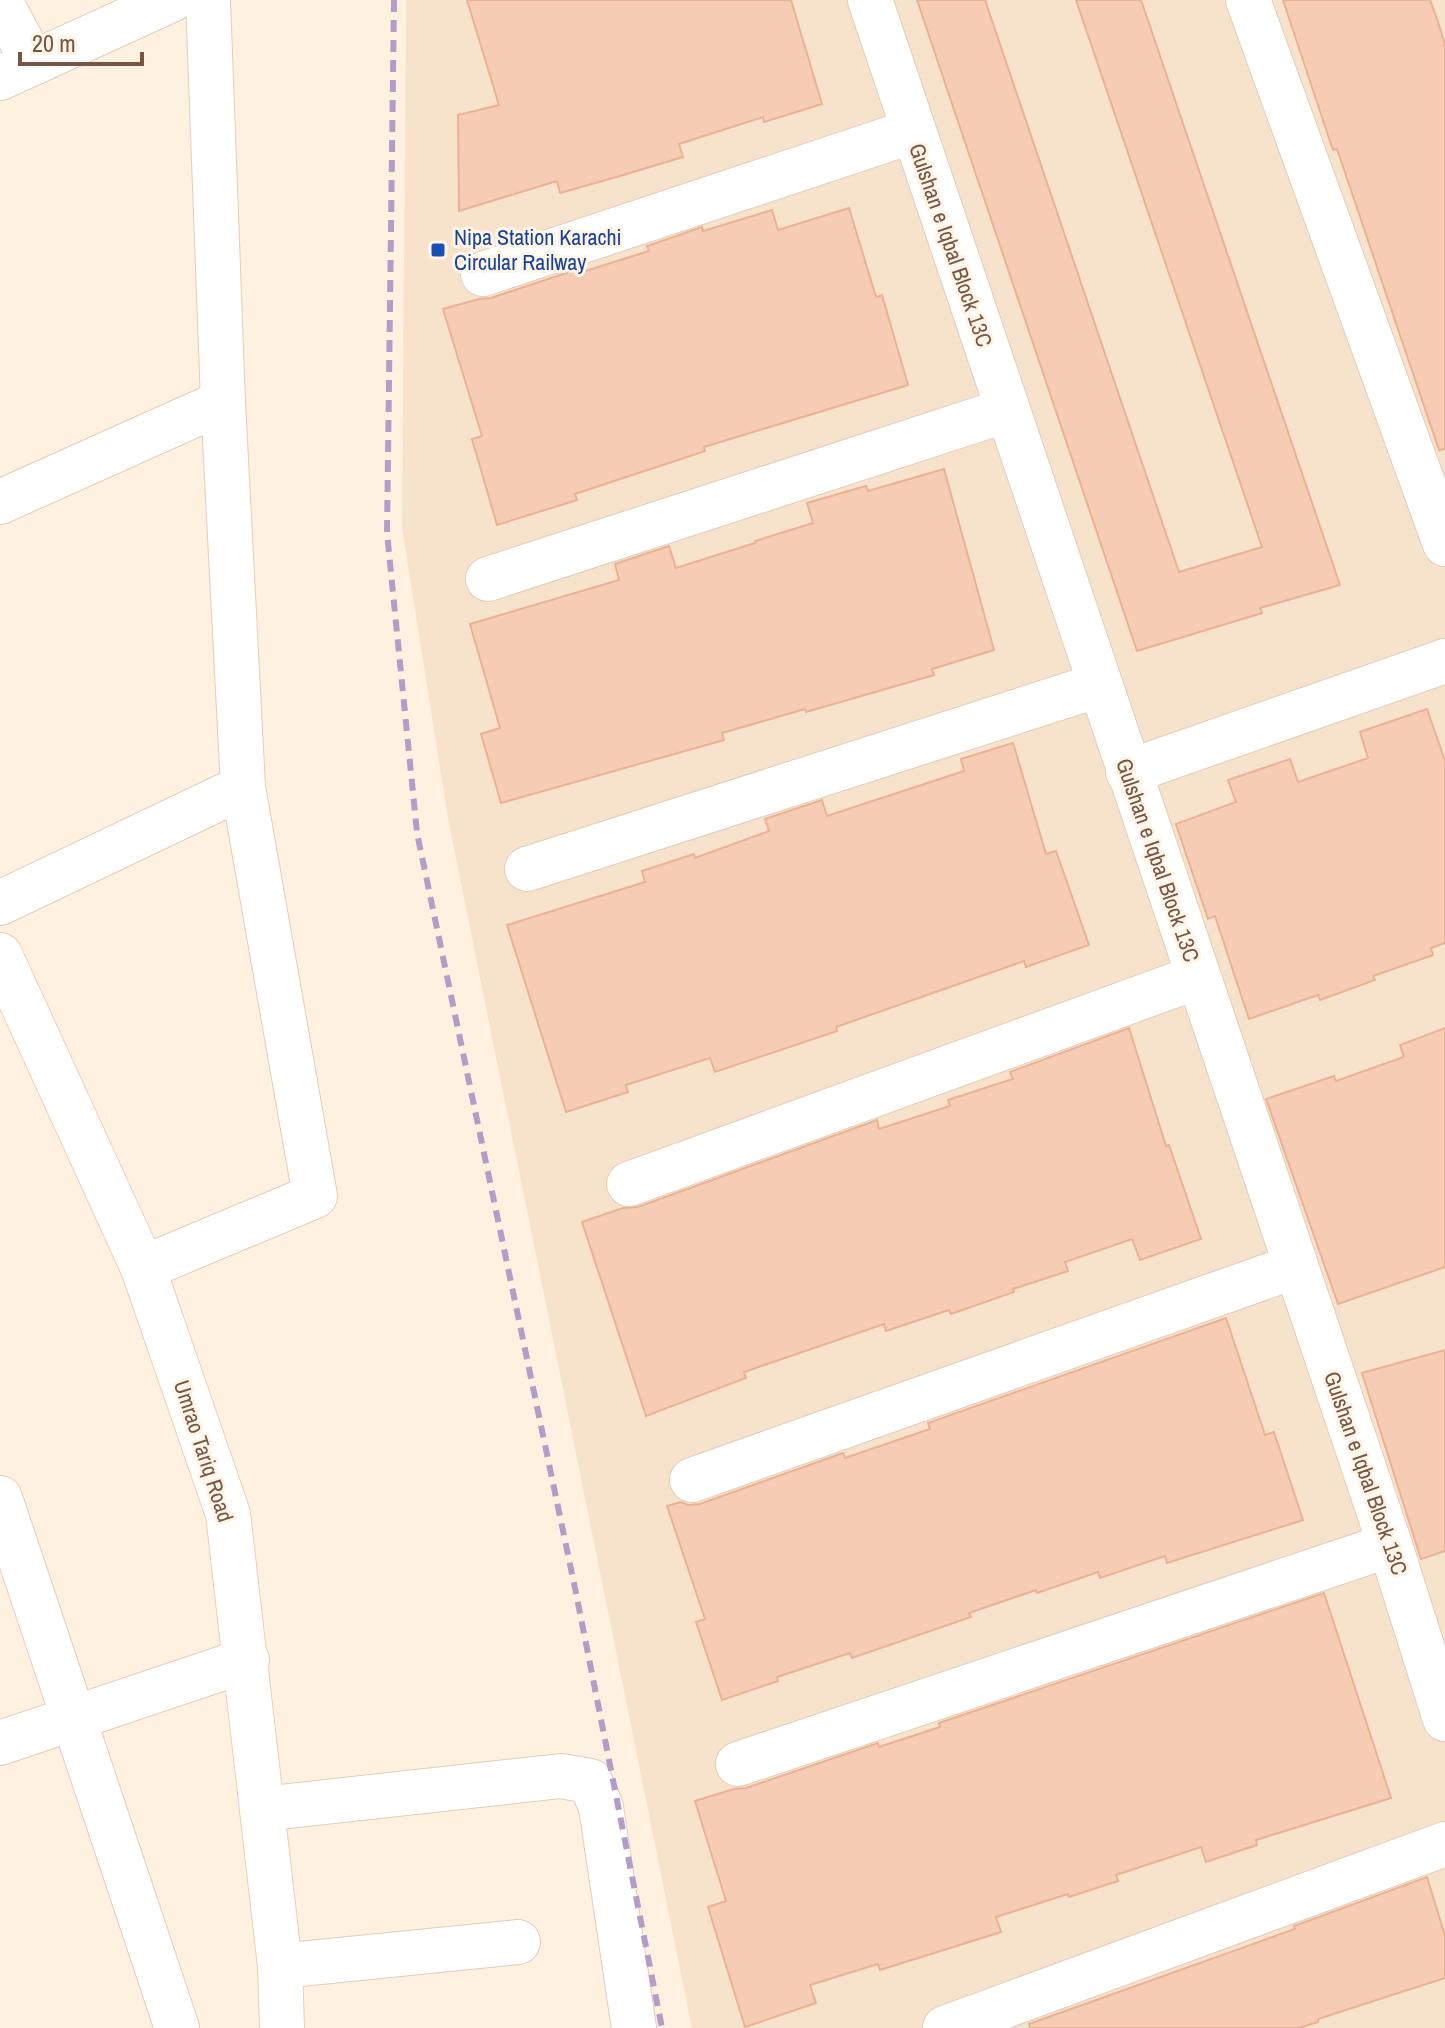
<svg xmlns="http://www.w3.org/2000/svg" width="1445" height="2028" font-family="'Archivo Narrow',sans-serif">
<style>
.residential{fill:#f7e3cc}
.building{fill:#f6cdb4;stroke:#eab293;stroke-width:2}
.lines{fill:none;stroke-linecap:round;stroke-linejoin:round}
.street-casing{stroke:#e3cdba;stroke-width:46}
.secondary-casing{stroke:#ebcfb9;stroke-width:46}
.street{stroke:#fff;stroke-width:44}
.secondary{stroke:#fff;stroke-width:44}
.rail{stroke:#b39dc8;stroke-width:6;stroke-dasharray:12 8;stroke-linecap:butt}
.transit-dot{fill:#1a4fb4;stroke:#fff5e7;stroke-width:3}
.labels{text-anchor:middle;stroke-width:6;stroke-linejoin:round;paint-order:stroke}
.transit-label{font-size:22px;fill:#164399;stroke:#fff5e7;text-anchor:start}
.street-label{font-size:22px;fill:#754;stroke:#fff5e7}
</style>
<rect width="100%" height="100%" fill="#fef1df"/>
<polygon class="residential" points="406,0 1445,0 1445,2028 692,2028 449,824 402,528"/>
<g class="building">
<polygon points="467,0 791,0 822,104 764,122 763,117 679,144 683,157 620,176 560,193 557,181 459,211 458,115 499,105"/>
<polygon points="917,0 985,0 1179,572 1262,547 1076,0 1141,0 1340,585 1260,608 1262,613 1137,651"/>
<polygon points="1283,0 1430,0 1438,22 1445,45 1445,449 1439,450 1337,149 1333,150"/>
<polygon points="849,208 876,297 882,295 908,385 704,447 705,451 575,494 577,500 497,525 472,439 482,436 443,309 479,299 491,298 578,269 579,273 649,251 647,246 702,227 703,231 772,210 778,230"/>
<polygon points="944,469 994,650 932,669 934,675 806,712 805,709 722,733 724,740 501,803 481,734 500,728 470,624 619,580 615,564 669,546 676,568 755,543 755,541 813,523 807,503 866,486 868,491"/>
<polygon points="1427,709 1445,761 1445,943 1431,948 1433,955 1373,976 1375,980 1320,1000 1318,995 1249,1019 1215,916 1208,919 1176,824 1236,802 1228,780 1290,759 1298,782 1368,758 1360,732"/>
<polygon points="1013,743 1046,854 1056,851 1089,945 1026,967 1024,961 836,1027 837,1031 715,1072 710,1058 626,1085 628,1092 566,1112 507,925 645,882 642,871 694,854 695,858 769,831 765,819 822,800 827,816 964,771 961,759"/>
<polygon points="1129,1028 1166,1146 1169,1145 1201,1239 1140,1260 1132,1239 1065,1262 1068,1271 1013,1289 1014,1292 951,1314 949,1310 886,1331 884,1324 744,1372 746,1378 646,1416 582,1222 623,1208 638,1207 877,1120 879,1129 950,1106 948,1100 1013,1079 1010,1072"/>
<polygon points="1445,1028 1445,1267 1338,1304 1266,1099 1334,1076 1336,1081 1404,1057 1400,1045"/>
<polygon points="1226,1318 1265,1435 1274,1432 1303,1520 1167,1563 1165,1556 1100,1578 1098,1572 1037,1593 1036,1590 969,1613 971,1617 852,1658 850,1653 777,1677 778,1681 722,1700 696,1622 705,1619 667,1506 681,1502 688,1505 700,1504 843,1453 845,1458 930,1429 928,1423"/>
<polygon points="1445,1350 1445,1551 1421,1559 1362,1373"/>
<polygon points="1324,1593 1391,1798 1256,1840 1257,1845 1206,1862 1201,1847 1116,1875 1118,1881 1069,1897 1068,1894 996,1917 1001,1932 880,1970 878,1964 810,1985 816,2003 745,2027 708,1907 726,1901 695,1801 734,1789 746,1788 878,1743 879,1747 940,1727 939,1723"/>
<polygon points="1427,1877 1445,1936 1445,1978 1318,2019 1318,2022 1299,2028 1030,2028 1029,2024 1295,1929 1294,1926"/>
</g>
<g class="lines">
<defs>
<g id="street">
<polyline points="870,0 1390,1545 1445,1719"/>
<polyline points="1248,0 1445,544"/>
<polyline points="0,1 33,63"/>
<polyline points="0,78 171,0"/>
<polyline points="483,274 913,131"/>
<polyline points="0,502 223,402"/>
<polyline points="488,579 1007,410"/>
<polyline points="1128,772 1445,661"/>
<polyline points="527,869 1099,685"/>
<polyline points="0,903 243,787"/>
<polyline points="629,1184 1197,977"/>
<polyline points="143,1268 315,1196 243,787 223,402 208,0"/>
<polyline points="692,1480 1296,1266"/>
<polyline points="0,1498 177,2028"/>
<polyline points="0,1743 247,1660"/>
<polyline points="738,1764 1390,1545"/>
<polyline points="262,1809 561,1776 590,1781 601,1807 634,2028"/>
<polyline points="280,1966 518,1942"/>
<polyline points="945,2028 1445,1844"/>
</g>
<polyline id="secondary" points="0,955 143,1268 228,1514 280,1966 282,2028"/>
</defs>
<use href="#street" class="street-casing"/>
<use href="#secondary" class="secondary-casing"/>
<use href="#street" class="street"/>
<use href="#secondary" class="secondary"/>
<polyline class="rail" points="394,0 387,533 417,833 576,1593 662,2028"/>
</g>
<rect class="transit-dot" x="430" y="242" width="16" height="16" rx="4"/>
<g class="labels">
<g class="transit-label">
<text x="454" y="245">Nipa Station Karachi<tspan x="454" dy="25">Circular Railway</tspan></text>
</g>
<g class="street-label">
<text transform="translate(951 245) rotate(71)" y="8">Gulshan e Iqbal Block 13C</text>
<text transform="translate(1158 860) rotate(71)" y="8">Gulshan e Iqbal Block 13C</text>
<text transform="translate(204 1451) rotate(72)" y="8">Umrao Tariq Road</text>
<text transform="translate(1366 1473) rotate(71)" y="8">Gulshan e Iqbal Block 13C</text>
</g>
</g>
<path d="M20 52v12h122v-12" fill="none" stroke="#775544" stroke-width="4"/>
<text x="32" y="52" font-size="24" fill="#775544" stroke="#fff5e7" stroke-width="6" paint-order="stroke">20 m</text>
</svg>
